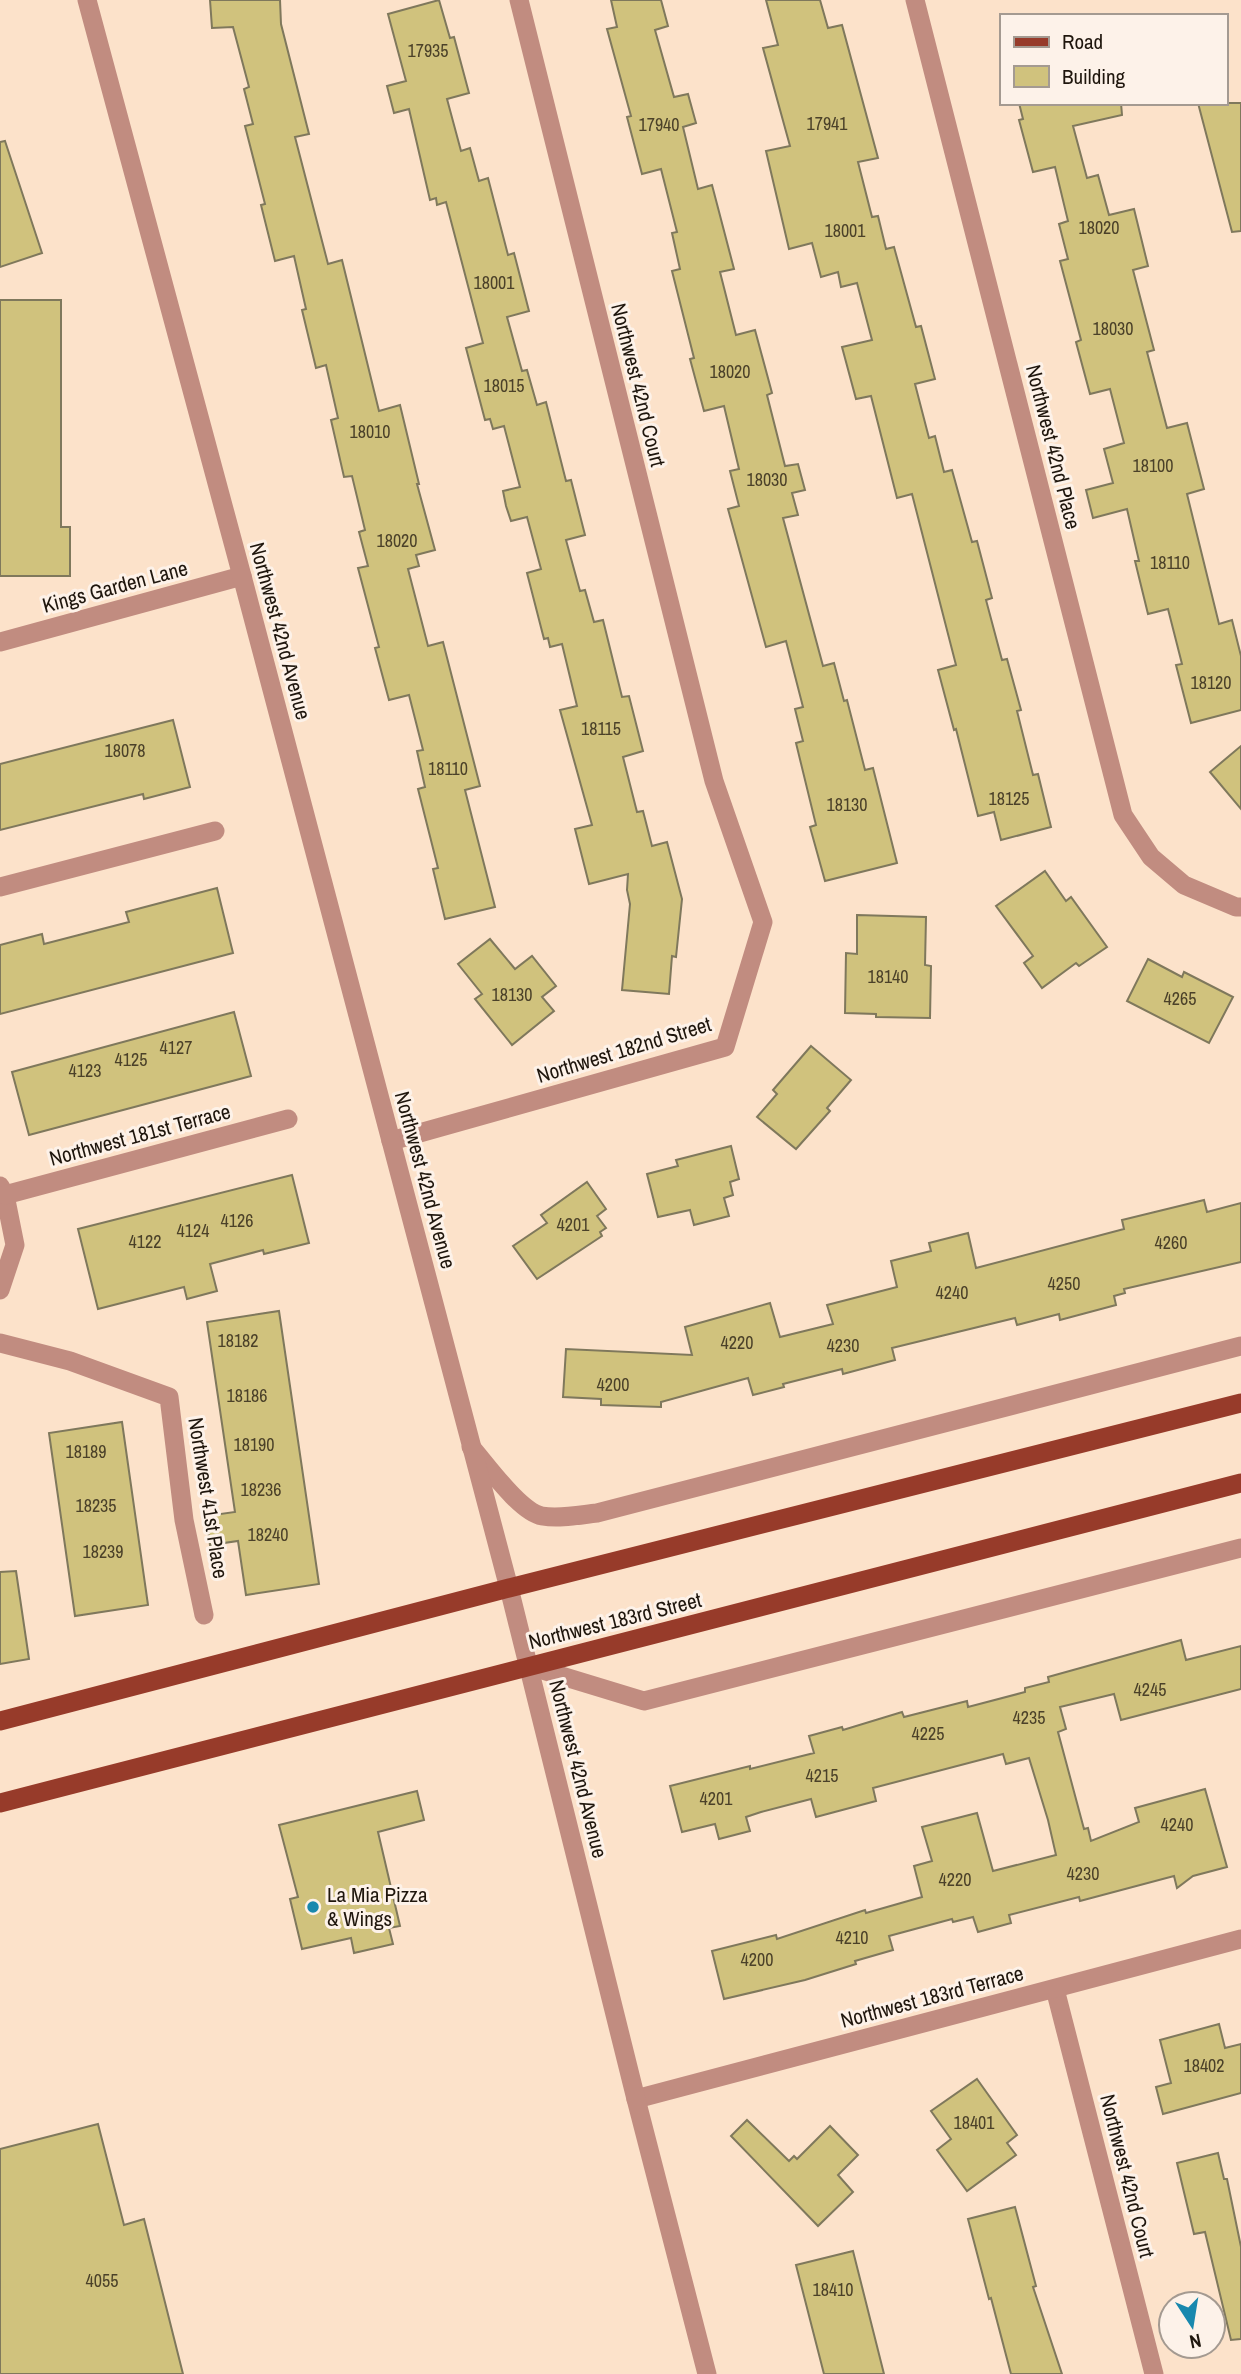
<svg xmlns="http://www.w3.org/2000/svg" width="1241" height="2374" font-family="'Archivo Narrow',sans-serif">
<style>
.building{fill:#d0c27d;stroke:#7f785c;stroke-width:2}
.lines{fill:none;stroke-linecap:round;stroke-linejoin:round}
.minor{stroke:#c18c80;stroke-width:19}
.tertiary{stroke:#c18c80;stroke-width:19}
.primary{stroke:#973b2a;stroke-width:19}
.poi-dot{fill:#1888ae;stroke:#fdf2e9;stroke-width:2.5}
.labels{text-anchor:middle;stroke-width:6;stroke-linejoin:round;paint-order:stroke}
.number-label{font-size:18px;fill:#4b4129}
.street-label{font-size:21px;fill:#1f160d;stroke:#fdf2e9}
.poi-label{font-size:21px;fill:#1f160d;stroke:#fdf2e9;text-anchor:start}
</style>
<rect width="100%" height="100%" fill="#fce2ca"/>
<g class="building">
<polygon points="210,0 280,0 281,24 309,134 295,137 328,264 342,260 379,411 400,405 419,484 417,484 435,550 416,555 419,566 408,569 428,646 443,642 480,786 465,790 495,907 445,919 433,869 438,868 418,789 425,787 417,751 423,750 409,695 389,700 375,648 379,647 358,568 368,566 359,532 365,530 352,476 344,477 331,420 338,418 326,365 316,368 302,310 306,309 294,256 275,261 261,205 265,204 245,126 253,124 244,89 249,87 233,27 212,28"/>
<polygon points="439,0 450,38 454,37 469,93 447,99 461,151 470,148 479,181 488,178 508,255 514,253 529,311 507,317 522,371 527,370 537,405 546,402 566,481 571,480 585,535 566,540 580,591 585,590 594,622 603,620 622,697 629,696 643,751 623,757 637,812 643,811 652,846 667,842 682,899 676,957 672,956 669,994 622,990 630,904 627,890 628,874 589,884 575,829 592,825 560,710 577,706 562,644 550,647 548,638 544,639 527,573 541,569 527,517 511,521 506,506 503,491 520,487 504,426 493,429 490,419 485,420 466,348 483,343 446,202 437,205 436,198 430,200 409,109 394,113 387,86 406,81 388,14"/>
<polygon points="611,0 661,0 668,26 655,30 674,97 688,94 696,123 683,127 698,189 712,185 734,269 720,272 736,335 755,330 772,393 767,395 785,466 798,464 805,490 792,493 798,515 783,518 823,666 834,663 844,701 847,700 865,770 873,768 897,863 825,881 810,827 816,825 796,743 803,741 795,709 803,707 786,641 766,647 728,509 739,506 730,471 739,469 724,406 704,411 690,359 694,358 672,271 680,269 672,233 677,232 661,169 642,174 627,117 631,116 607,29 617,27"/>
<polygon points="766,0 820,0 828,28 842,25 878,158 858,162 872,217 878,216 886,249 894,247 916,327 921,326 935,379 915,384 929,438 935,436 944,472 952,470 972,542 977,541 992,598 986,600 1002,660 1007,659 1021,710 1017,711 1033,775 1038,774 1051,827 1001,840 994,812 978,816 956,729 954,730 938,670 956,665 912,494 897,498 871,396 856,399 842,347 872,340 857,283 841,287 838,272 821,277 812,243 789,249 766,151 790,146 763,48 778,45"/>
<polygon points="1019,103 1121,103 1122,115 1073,126 1087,178 1098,175 1109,215 1134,209 1148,266 1133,270 1154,350 1147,352 1167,428 1187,423 1204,489 1187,494 1219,624 1232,620 1241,656 1241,710 1191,723 1176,665 1182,664 1168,609 1148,614 1135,561 1139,561 1127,509 1093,518 1086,490 1113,483 1104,449 1124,443 1110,389 1090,394 1076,342 1081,340 1060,261 1068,259 1059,224 1068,221 1055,167 1033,172 1019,120 1023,119"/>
<polygon points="1198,103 1241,103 1241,231 1232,232"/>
<polygon points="5,141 42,253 0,267 0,142"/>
<polygon points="0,300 61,300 61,527 70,527 70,576 0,576"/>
<polygon points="173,720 190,787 144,799 143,794 0,830 0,764"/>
<polygon points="1241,746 1241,809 1210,772"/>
<polygon points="1045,871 1066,901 1071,897 1107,947 1079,966 1076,963 1042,988 1024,963 1033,956 996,906"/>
<polygon points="217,888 233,953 0,1014 0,945 42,934 44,944 129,922 126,912"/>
<polygon points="857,915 926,917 925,965 931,966 930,1018 876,1017 876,1014 845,1013 846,953 857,954"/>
<polygon points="490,939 515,969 532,956 556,986 542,997 554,1011 512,1045 475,999 482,994 458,964"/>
<polygon points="1148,959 1182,977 1184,972 1233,997 1209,1043 1127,1001"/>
<polygon points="234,1012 251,1076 29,1135 12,1072"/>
<polygon points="811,1046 851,1080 827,1108 830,1111 796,1149 757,1117 777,1094 773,1090"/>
<polygon points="731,1146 739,1179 730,1182 733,1195 724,1198 729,1216 694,1225 690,1210 658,1217 647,1174 678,1166 676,1160"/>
<polygon points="292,1175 309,1243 264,1254 263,1250 210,1264 217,1291 187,1299 184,1287 98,1309 78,1229"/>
<polygon points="587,1182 606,1209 597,1216 606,1228 600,1232 602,1236 537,1279 513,1246 547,1223 541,1215"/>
<polygon points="1204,1200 1207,1212 1241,1203 1241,1262 1124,1289 1125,1293 1114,1296 1116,1305 1060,1320 1059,1314 1017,1325 1015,1318 892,1348 895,1360 843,1374 842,1369 783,1384 784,1387 753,1395 748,1378 661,1402 661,1407 601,1405 601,1399 563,1397 566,1349 692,1355 685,1327 770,1303 780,1337 833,1324 827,1305 897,1287 891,1261 931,1251 929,1243 968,1233 976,1268 1124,1229 1122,1220"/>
<polygon points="279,1311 319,1584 246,1595 238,1541 210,1545 206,1516 235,1512 207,1322"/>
<polygon points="122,1422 148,1605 75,1616 49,1433"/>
<polygon points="16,1571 29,1659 0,1664 0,1572"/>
<polygon points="1181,1640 1186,1660 1241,1646 1241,1689 1121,1720 1114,1694 1060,1707 1066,1729 1058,1732 1084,1829 1088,1828 1091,1841 1139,1822 1135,1808 1205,1789 1227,1867 1193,1876 1177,1888 1174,1876 1080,1901 1079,1897 1009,1915 1011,1923 978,1932 973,1917 953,1922 952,1919 889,1936 893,1950 855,1961 856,1964 805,1980 724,1999 712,1951 776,1935 777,1939 865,1910 866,1913 922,1897 914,1866 932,1861 922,1827 977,1813 993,1871 1056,1855 1048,1820 1029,1758 1006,1764 1003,1754 873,1788 876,1801 816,1817 811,1799 761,1812 746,1817 750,1831 719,1839 715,1824 682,1832 670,1786 750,1766 750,1769 814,1753 809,1736 842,1727 843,1730 902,1712 904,1717 967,1701 968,1707 1025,1692 1025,1688 1049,1682 1048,1677"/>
<polygon points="417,1791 424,1820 378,1832 400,1926 389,1928 393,1944 354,1953 351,1938 302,1949 290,1899 298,1897 279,1825"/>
<polygon points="1219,2024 1225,2048 1241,2044 1241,2093 1163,2114 1156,2087 1171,2083 1160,2040"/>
<polygon points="977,2079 1017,2135 1007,2143 1016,2155 967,2191 937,2150 951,2139 931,2111"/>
<polygon points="747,2120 789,2161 794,2156 797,2159 830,2126 858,2155 838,2175 853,2192 818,2226 731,2136"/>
<polygon points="98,2124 124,2225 144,2219 183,2374 0,2374 0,2149"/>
<polygon points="1218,2153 1224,2179 1227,2179 1241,2247 1241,2339 1231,2340 1205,2232 1194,2234 1177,2163"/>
<polygon points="1015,2207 1036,2286 1033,2287 1062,2374 1011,2374 991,2298 989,2299 968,2219"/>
<polygon points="853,2251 884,2374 824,2374 796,2265"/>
</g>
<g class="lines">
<g class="minor">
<polyline points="915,0 1123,815 1151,857 1184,885 1236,907 1241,907"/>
<polyline points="0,642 242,576"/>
<polyline points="0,887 215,831"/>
<polyline points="391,1141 725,1047 763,922 714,781 519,0"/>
<polyline points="0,1186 5,1195 15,1245 0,1290"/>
<polyline points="5,1195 288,1119"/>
<polyline points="0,1343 70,1361 169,1397 184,1520 204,1615"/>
<path d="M471 1447C487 1465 520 1512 542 1516 560 1519 579 1515 597 1513L1241 1346"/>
<polyline points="529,1666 644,1701 1241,1548"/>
<polyline points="1055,1989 1154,2374"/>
<polyline points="636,2099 1241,1939"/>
</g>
<polyline class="tertiary" points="87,0 242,576 509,1588 636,2099 707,2374"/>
<g class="primary">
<polyline points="0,1721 509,1588 1241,1403"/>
<polyline points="0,1803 1241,1483"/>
</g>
</g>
<circle class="poi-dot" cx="313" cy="1907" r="7"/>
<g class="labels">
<g class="number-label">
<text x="428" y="57">17935</text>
<text x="827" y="130">17941</text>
<text x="659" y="131">17940</text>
<text x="1099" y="234">18020</text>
<text x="845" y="237">18001</text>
<text x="494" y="289">18001</text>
<text x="1113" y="335">18030</text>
<text x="730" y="378">18020</text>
<text x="504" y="392">18015</text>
<text x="370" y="438">18010</text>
<text x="1153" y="472">18100</text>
<text x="767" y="486">18030</text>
<text x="397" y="547">18020</text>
<text x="1170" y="569">18110</text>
<text x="1211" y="689">18120</text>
<text x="601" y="735">18115</text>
<text x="125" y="757">18078</text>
<text x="448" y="775">18110</text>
<text x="1009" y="805">18125</text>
<text x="847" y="811">18130</text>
<text x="888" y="983">18140</text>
<text x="512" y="1001">18130</text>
<text x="1180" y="1005">4265</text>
<text x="176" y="1054">4127</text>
<text x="131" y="1066">4125</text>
<text x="85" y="1077">4123</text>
<text x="237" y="1227">4126</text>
<text x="573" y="1231">4201</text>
<text x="193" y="1237">4124</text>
<text x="145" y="1248">4122</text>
<text x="1171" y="1249">4260</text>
<text x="1064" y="1290">4250</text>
<text x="952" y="1299">4240</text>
<text x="238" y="1347">18182</text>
<text x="737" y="1349">4220</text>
<text x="843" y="1352">4230</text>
<text x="613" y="1391">4200</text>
<text x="247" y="1402">18186</text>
<text x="254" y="1451">18190</text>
<text x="86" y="1458">18189</text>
<text x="261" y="1496">18236</text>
<text x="96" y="1512">18235</text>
<text x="268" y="1541">18240</text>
<text x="103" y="1558">18239</text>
<text x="1150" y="1696">4245</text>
<text x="1029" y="1724">4235</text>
<text x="928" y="1740">4225</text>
<text x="822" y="1782">4215</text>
<text x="716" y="1805">4201</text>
<text x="1177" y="1831">4240</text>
<text x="1083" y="1880">4230</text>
<text x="955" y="1886">4220</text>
<text x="852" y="1944">4210</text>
<text x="757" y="1966">4200</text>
<text x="1204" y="2072">18402</text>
<text x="974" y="2129">18401</text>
<text x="102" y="2287">4055</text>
<text x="833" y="2296">18410</text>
</g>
<g class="street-label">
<text transform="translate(638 385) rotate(76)" y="7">Northwest 42nd Court</text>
<text transform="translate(1053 447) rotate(76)" y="7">Northwest 42nd Place</text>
<text transform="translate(115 587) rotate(-15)" y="7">Kings Garden Lane</text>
<text transform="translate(280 631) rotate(75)" y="7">Northwest 42nd Avenue</text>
<text transform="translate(624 1050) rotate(-17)" y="7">Northwest 182nd Street</text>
<text transform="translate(140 1135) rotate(-15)" y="7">Northwest 181st Terrace</text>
<text transform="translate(425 1180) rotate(75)" y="7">Northwest 42nd Avenue</text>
<text transform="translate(208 1498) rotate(81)" y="7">Northwest 41st Place</text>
<text transform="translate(615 1621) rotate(-14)" y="7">Northwest 183rd Street</text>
<text transform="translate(578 1769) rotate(76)" y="7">Northwest 42nd Avenue</text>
<text transform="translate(932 1997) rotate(-15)" y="7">Northwest 183rd Terrace</text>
<text transform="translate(1127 2176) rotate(76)" y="7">Northwest 42nd Court</text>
</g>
<g class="poi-label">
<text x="327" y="1902">La Mia Pizza<tspan x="327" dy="24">&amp; Wings</tspan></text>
</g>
</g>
<rect x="1000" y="14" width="228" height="91" fill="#fdf2e9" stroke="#a49a91" stroke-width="2"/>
<rect x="1014" y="37" width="35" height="10" fill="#973b2a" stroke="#a49a91" stroke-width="2"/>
<text x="1062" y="49" font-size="21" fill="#1f160d">Road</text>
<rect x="1014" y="66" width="35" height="21" fill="#d0c27d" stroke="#a49a91" stroke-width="2"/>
<text x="1062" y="84" font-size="21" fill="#1f160d">Building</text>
<g transform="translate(1192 2325) rotate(168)"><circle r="33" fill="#fdf2e9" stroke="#a49a91" stroke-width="2"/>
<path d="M0-5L12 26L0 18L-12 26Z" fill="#1888ae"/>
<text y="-10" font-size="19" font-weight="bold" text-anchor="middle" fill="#1f160d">N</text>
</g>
</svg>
